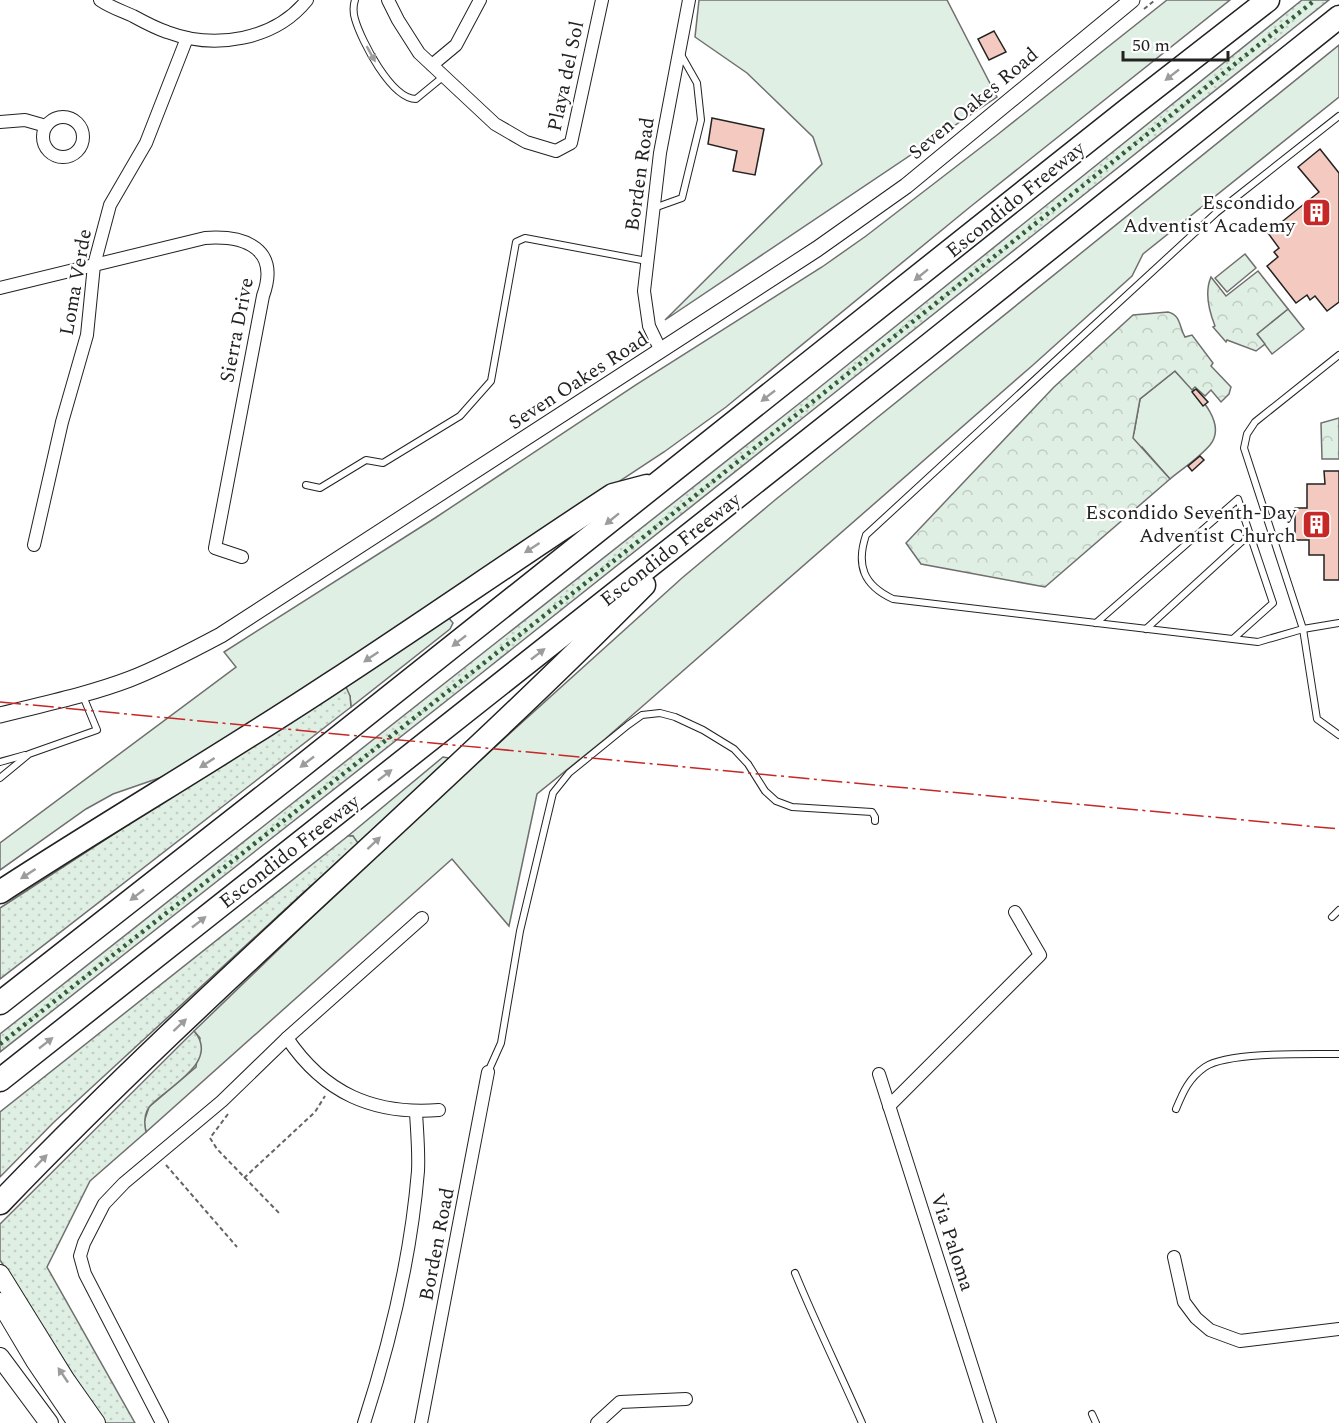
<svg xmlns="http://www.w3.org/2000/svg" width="1339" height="1423" font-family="Spectral,serif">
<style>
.grass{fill:#e0efe3;stroke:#6f6f6f;stroke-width:1.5}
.forest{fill:url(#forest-crowns);stroke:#6f6f6f;stroke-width:1.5}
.garden{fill:url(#garden-dots);stroke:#6f6f6f;stroke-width:1.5}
.building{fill:#f3c9c0;stroke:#222;stroke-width:1.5}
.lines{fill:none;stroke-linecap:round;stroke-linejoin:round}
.service-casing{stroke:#222;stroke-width:8}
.minor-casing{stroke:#222;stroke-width:14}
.tertiary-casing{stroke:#222;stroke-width:17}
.secondary-casing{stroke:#222;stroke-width:20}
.motorway-casing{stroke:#222;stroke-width:25}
.path{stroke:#646464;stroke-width:2;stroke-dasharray:4.5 3;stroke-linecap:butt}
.service{stroke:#fff;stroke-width:6}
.minor{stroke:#fff;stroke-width:12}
.tertiary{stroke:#fff;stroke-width:15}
.secondary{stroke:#fff;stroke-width:18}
.motorway{stroke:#fff;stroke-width:22}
.hedge{stroke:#2f5e38;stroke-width:4.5;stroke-dasharray:3 4.5;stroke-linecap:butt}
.power{stroke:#c62828;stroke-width:1.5;stroke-dasharray:21 4.5 3 4.5;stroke-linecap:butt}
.oneway{fill:#9c9c9c}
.labels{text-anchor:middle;stroke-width:4.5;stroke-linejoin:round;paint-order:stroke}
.street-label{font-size:20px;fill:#222;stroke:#fff}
.poi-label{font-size:20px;fill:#222;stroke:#fff;text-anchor:end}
</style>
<defs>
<pattern id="forest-crowns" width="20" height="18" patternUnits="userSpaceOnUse" patternTransform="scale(1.5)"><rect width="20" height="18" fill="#e0efe3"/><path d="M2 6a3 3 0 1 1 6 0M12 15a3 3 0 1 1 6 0" fill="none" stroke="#c0cdc2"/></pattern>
<pattern id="garden-dots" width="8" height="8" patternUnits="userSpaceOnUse" patternTransform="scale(1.5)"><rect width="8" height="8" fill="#e0efe3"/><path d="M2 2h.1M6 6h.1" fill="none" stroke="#c0cdc2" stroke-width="1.8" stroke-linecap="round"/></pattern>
</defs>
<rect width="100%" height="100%" fill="#fff"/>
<g class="grass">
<polygon points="699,0 947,0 997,97 665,320 822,164 813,137 747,73 695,37"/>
<polygon points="1167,0 1230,0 970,207 726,407 664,452 200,757 162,777 113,794 86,809 0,870 0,843 236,667 224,652 435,518 637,384 822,267 866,236 997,135"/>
<polygon points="1339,45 1339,97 1143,254 1132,276 1033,365 605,739 537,794 509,926 452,859 146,1132 144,1122 149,1107 196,1067 200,1038 194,1031 309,920 468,771 682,578 775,500"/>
<polygon points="1245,254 1256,268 1227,292 1215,278"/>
<polygon points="1288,309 1304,329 1272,354 1257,334"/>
<path d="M1175 371C1190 388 1230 420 1210 445 1199 458 1182 469 1170 479L1142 447 1001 574 1134 433 1140 399Z"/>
<polygon points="448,617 453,623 450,629 351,707 350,696 340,686"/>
<polygon points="443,757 448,758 450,763 353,850 353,836 348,836"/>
</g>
<g class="forest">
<path d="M1258 271 1288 309 1257 334 1265 344 1256 351 1227 340 1226 342 1213 327 1215 326C1209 311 1204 293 1211 277L1226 296Z"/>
<path d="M1168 312C1181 315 1179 327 1185 337L1192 335 1213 363 1211 366 1231 387 1229 394 1221 402 1211 390 1205 396 1195 387 1192 390 1175 371 1140 399 1133 438 1170 479 1045 587 921 564 906 543 1054 387 1133 315Z"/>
<polygon points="1339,418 1339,459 1322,459 1321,423"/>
</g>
<g class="garden">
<polygon points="1302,0 1329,0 483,672 0,1052 0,1034 810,395"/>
<polygon points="340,687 346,687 350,696 351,707 0,979 0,908"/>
<polygon points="348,836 353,836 358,843 353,850 305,891 53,1123 0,1177 0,1112"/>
<path d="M194 1031C221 1062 167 1087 150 1106 144 1113 144 1124 146 1132L90 1181 47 1267 135 1423H104L0 1260V1224Z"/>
</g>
<g class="building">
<polygon points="994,31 1006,52 989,60 978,39"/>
<polygon points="712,118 764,129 755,175 733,171 737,151 708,144"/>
<polygon points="1320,149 1339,173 1339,302 1327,311 1315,296 1310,300 1307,295 1296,303 1267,266 1278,257 1274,252 1279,248 1268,233 1319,192 1298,167"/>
<polygon points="1196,389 1208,402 1203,406 1192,392"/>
<polygon points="1200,456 1204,460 1192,471 1188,466"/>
<polygon points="1324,471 1339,471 1339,580 1324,580 1324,555 1309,555 1309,540 1295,540 1295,508 1307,508 1307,484 1325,484"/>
</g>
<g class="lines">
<defs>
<g id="service">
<path d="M355 0C353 6 353 12 355 19 361 40 391 99 416 99L444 76"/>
<path d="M1339 116 1216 213 866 535C856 565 863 585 893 599L1258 642 1303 629 1339 623"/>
<polyline points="654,208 682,198 701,120 697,83 680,53"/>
<polyline points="1339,355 1255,422 1247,434 1244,448 1303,629 1317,719 1339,735"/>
<polyline points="306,485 320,488 366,460 383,463 460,416 491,381 516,242 525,238 647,261"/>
<polyline points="1096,623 1238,499 1273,603 1234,638"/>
<polyline points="1146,629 1250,534"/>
<polyline points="0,762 25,755"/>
<polyline points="0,778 29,754 97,730 83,696"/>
<polyline points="1332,917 1339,910"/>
<polyline points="488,1072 501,1043 520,931 553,793 569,773 628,725 642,715 660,713 675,717 703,730 734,749 748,764 765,791 776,801 792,807 872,812 875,817 875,821"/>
<path d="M1176 1109C1183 1092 1189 1078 1205 1067 1227 1052 1309 1054 1339 1054"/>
<path d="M795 1273C816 1324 840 1373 862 1423"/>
<polyline points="1092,1414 1096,1423"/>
</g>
<g id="minor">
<path d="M100 0C110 7 122 11 133 16 144 22 155 28 167 32 215 50 275 40 307 0"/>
<polyline points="388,0 398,20 419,53 495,124 526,142 556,151 571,143 602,0"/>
<polyline points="432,65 456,45 480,0"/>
<circle cx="63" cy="137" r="20"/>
<polyline points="0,122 25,120 46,126"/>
<path d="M0 288 205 238C246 235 280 249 263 296L215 548 242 557"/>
<polyline points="661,351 649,326 644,291 660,153 689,0"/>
<polyline points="34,545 62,422 87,335 94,265 110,205 146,143 187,38"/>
<path d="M287 1038C324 1093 373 1115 439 1110"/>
<polyline points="879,1074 990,1423"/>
<polyline points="889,1106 1040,955 1015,912"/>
<polyline points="1174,1257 1184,1302 1196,1318 1210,1330 1240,1341 1339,1329"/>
<polyline points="162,1423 85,1274 80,1256 84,1243 104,1204 124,1183 222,1101 287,1038 422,918"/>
<path d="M364 1423C390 1343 411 1256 418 1171 419 1152 417 1131 416 1112"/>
<polyline points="421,1423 488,1072"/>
<polyline points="597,1423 620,1402 686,1399"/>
</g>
<path id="tertiary" d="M0 715C43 704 88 695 130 679 161 667 191 651 221 635L817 249 906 186 1132 0"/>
<g id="secondary">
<polyline points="0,1274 65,1379 96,1423"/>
<polyline points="0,1302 35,1361 77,1423"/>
<polyline points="0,1357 49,1423"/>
</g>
<g id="motorway">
<path d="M0 892C109 821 221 756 330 684 425 622 518 557 613 495L647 486"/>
<polyline points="0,1003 292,774 1128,109 1268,0"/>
<polyline points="0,1080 925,348 1339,17"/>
<path d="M0 1203C206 988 435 797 644 585"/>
</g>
</defs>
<use href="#service" class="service-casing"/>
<use href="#minor" class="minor-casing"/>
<use href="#tertiary" class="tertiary-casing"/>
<use href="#secondary" class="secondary-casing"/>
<use href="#motorway" class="motorway-casing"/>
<g class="path">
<polyline points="1144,9 1155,0"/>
<polyline points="228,1114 210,1138 217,1149 279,1213"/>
<polyline points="166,1165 237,1247"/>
<polyline points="244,1178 315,1112 325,1096"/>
</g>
<use href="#service" class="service"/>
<use href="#minor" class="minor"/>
<use href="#tertiary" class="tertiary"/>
<use href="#secondary" class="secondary"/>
<use href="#motorway" class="motorway"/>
<polyline class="hedge" points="0,1044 616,559 1315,0"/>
<polyline class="power" points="0,702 1339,829"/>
</g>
<defs><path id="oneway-solid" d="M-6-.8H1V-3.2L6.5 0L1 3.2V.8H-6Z" transform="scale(1.5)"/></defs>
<g class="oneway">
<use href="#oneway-solid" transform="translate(371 54) rotate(61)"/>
<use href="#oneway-solid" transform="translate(1172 75) rotate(142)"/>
<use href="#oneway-solid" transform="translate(921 275) rotate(141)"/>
<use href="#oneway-solid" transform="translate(768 396) rotate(142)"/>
<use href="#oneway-solid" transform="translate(612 519) rotate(141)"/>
<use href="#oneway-solid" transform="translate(532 548) rotate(147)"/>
<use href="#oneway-solid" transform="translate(459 641) rotate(142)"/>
<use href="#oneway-solid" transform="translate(538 654) rotate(-38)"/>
<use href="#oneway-solid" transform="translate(371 657) rotate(146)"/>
<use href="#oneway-solid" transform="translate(307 762) rotate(142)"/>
<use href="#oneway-solid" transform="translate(207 763) rotate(147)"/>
<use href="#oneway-solid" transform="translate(385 775) rotate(-38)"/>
<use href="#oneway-solid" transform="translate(374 843) rotate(-43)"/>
<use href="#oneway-solid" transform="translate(28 874) rotate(147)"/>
<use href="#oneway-solid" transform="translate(137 895) rotate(142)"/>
<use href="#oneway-solid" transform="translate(199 922) rotate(-38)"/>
<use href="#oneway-solid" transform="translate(180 1025) rotate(-43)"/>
<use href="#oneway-solid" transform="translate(46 1043) rotate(-38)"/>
<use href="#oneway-solid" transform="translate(41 1161) rotate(-46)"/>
<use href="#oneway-solid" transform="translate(63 1375) rotate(-124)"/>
</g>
<defs>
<symbol id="building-square" viewBox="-11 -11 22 22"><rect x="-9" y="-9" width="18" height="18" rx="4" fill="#c62828" stroke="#fff"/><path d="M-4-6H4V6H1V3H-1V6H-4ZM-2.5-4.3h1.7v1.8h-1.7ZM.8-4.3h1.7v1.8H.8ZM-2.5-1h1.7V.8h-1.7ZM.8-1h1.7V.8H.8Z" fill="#fff"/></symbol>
</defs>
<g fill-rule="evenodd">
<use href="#building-square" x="1300" y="196" width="33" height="33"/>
<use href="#building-square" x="1300" y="508" width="33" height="33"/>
</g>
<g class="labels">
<g class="street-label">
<text transform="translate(565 76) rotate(-78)" y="7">Playa del Sol</text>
<text transform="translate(973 103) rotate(-40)" y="7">Seven Oakes Road</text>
<text transform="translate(639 174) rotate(-82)" y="7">Borden Road</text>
<text transform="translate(1015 199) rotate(-39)" y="7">Escondido Freeway</text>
<text transform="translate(75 282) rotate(-80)" y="7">Loma Verde</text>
<text transform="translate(236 330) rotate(-79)" y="7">Sierra Drive</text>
<text transform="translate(578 380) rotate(-33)" y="7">Seven Oakes Road</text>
<text transform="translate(670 549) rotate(-38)" y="7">Escondido Freeway</text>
<text transform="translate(289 851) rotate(-38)" y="7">Escondido Freeway</text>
<text transform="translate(953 1242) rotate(72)" y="7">Via Paloma</text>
<text transform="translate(436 1244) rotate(-79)" y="7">Borden Road</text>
</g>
<g class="poi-label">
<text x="1295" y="209">Escondido<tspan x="1295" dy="23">Adventist Academy</tspan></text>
<text x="1296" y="519">Escondido Seventh-Day<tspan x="1296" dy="23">Adventist Church</tspan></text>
</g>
</g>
<path d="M1123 51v9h105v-9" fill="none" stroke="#222222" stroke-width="3"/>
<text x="1132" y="51" font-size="18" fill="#222222" stroke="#ffffff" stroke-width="4.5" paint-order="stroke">50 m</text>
</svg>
